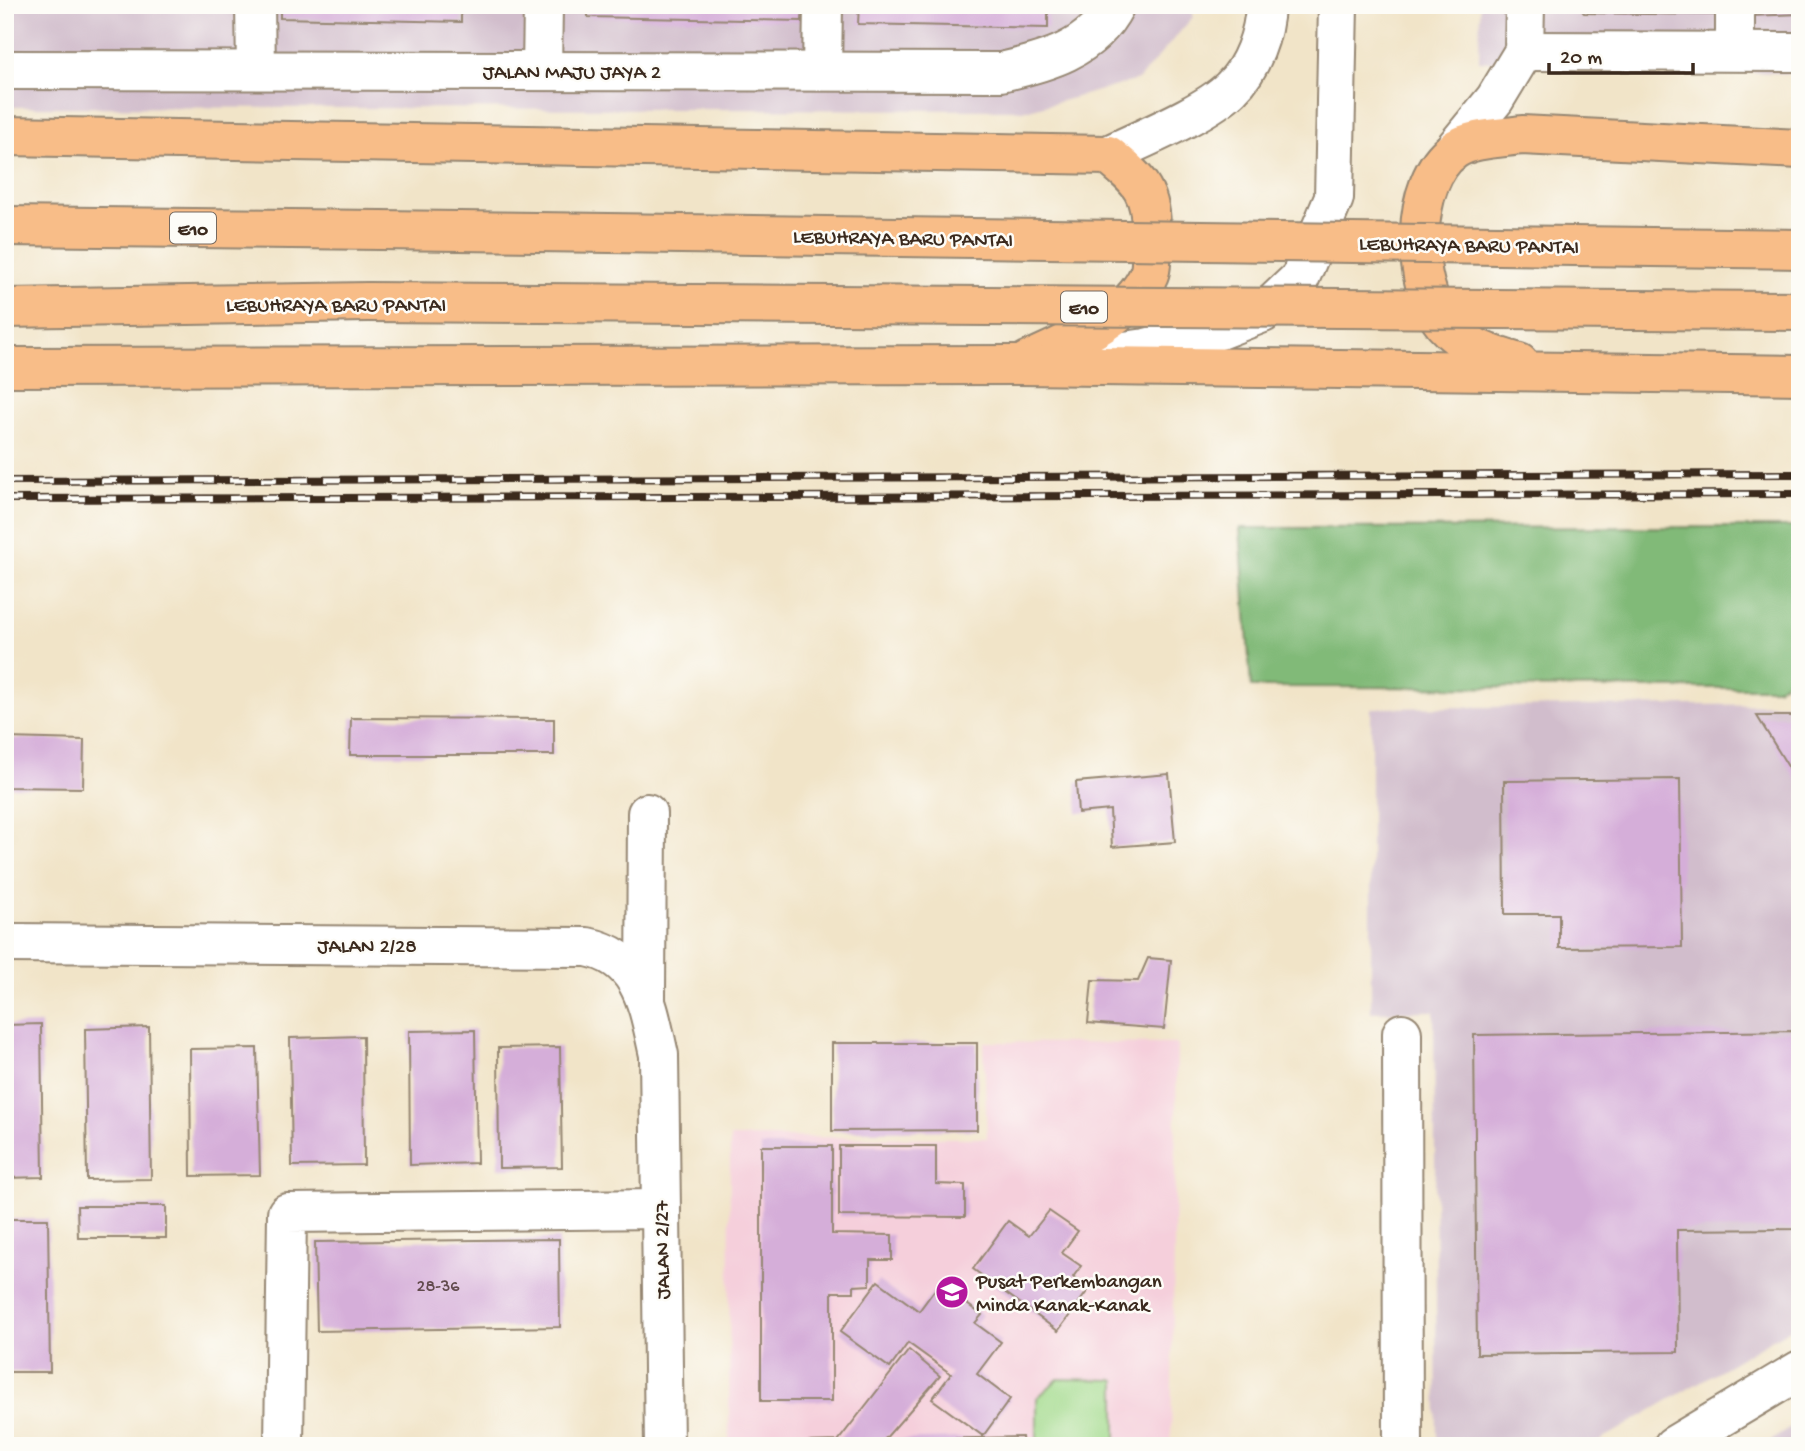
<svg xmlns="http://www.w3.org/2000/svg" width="1805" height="1451" font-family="'Gochi Hand',sans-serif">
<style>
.built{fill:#f5cfdb}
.industrial{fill:#d1bdcc}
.green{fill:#a2da8c;stroke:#6e8255;stroke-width:2}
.forest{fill:#81ba78;stroke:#5e724b;stroke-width:2}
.building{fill:#d5aed9}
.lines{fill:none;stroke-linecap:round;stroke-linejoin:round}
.minor-casing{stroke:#968773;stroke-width:42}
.highway-casing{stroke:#968773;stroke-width:42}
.minor{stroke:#fff;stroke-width:38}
.highway{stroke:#f8bd88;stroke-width:38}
.rail-casing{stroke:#3b2a1e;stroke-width:8}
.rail{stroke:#fdfcf7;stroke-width:5;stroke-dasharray:16;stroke-linecap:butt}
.highway-bridge-casing{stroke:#968773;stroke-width:42;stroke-linecap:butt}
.highway-bridge{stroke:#f8bd88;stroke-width:38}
.labels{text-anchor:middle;stroke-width:5;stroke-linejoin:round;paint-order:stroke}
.number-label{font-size:18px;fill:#624b4d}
.shield{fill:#fdfcf7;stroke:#75695f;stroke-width:2}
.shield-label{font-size:19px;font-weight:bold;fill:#3b2a1e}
.street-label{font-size:21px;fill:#3b2a1e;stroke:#fdfcf7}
.poi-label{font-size:21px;fill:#3b2a1e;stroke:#fdfcf7;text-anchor:start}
</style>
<rect width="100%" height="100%" fill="#fdfcf7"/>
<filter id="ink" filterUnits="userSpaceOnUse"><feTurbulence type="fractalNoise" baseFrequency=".0143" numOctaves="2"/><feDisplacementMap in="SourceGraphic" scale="14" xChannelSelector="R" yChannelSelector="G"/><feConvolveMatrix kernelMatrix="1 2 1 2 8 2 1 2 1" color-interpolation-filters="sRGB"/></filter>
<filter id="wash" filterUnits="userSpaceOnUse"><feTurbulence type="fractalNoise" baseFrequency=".00686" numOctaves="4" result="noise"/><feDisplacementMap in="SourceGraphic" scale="28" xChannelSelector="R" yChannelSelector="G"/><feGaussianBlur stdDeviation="1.57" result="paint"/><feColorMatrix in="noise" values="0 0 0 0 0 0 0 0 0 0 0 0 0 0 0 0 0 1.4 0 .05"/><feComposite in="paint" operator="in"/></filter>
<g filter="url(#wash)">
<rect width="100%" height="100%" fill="#f1e4c8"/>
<polygon class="built" points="984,1042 1177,1044 1171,1446 729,1446 730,1137 987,1138"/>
<g class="industrial">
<polygon points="5,5 1193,5 1193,17 1138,80 1029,110 5,107"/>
<polygon points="1480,5 1800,5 1800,74 1479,61"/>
<polygon points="1800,704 1800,1323 1591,1446 1437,1446 1434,1011 1371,1012 1371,708"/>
<polygon points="1800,1422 1800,1446 1762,1446"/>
</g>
<polygon class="green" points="1058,1379 1116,1380 1116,1446 1037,1446 1037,1398"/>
<polygon class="forest" points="1800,527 1800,673 1777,688 1251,687 1240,528"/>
<g id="blocks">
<g class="building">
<polygon points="280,5 461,5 461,22 280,18"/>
<polygon points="588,5 803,5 802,21 588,17"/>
<polygon points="859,5 1048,5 1048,28 858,24"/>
<polygon points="1577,5 1713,5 1713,15 1584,13"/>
<polygon points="1751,5 1800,5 1800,14 1751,16"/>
<polygon points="1757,716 1800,716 1800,786"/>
<polygon points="351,718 554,719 554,755 350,755"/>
<polygon points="7,738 84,740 83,788 6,787"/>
<polygon points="1169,774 1175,842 1112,847 1110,810 1078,813 1076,782"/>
<polygon points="1680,779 1682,947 1559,948 1559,914 1505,914 1504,781"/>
<polygon points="1148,958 1171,960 1164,1029 1088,1023 1092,980 1138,981"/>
<polygon points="41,1024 43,1177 5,1178 5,1025"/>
<polygon points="149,1027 151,1179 87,1180 85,1029"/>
<polygon points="475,1030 477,1163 410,1165 409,1031"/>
<polygon points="1800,1031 1800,1229 1677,1230 1678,1352 1477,1354 1474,1035"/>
<polygon points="363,1036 364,1165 292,1166 290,1038"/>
<polygon points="832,1043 977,1043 977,1130 832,1131"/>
<polygon points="560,1047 562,1167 499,1168 498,1048"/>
<polygon points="257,1048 260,1175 191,1176 190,1049"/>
<polygon points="761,1146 832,1146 832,1234 892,1235 892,1260 870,1260 870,1285 854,1286 854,1292 832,1292 832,1401 761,1401"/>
<polygon points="839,1146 936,1146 936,1184 965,1185 965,1217 839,1216"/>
<polygon points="77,1206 166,1206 166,1238 78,1238"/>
<polygon points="1049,1211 1078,1231 1062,1253 1081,1266 1073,1277 1089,1289 1058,1331 973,1269 1008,1221 1029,1236"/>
<polygon points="5,1219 48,1219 50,1372 5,1372"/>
<polygon points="559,1239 560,1327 317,1331 315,1242"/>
<polygon points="878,1281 919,1311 939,1284 982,1315 975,1323 1001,1342 977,1374 1010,1399 983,1436 932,1399 951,1374 908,1343 890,1368 840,1332"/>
<polygon points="909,1350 940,1376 884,1440 1022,1437 1023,1446 805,1446 805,1442 838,1441"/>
</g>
</g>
</g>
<g filter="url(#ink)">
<use href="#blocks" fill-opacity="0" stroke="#968773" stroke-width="2"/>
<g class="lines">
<defs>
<g id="minor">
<polyline points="255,5 256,70"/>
<polyline points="1735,5 1735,51"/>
<polyline points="1524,51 1800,52"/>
<path d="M5 70 1001 72C1046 62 1092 50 1115 5"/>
<polyline points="542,71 543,5"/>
<polyline points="822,71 823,5"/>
<polyline points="1454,149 1495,99 1524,51 1525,5"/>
<path d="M1108 155C1141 139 1206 113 1231 88 1252 68 1264 34 1265 5"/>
<polyline points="1094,355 1146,348 1219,330 1263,313 1300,278 1334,198 1338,5"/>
<path d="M5 943 587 947C643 958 648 1007 659 1055L664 1446"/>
<polyline points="646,997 647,813"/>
<polyline points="1402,1033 1403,1446"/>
<polyline points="284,1446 287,1213 660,1209"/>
<polyline points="1673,1446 1800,1370"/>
</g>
<g id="highway">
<path d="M5 136 1108 155C1141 182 1152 192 1151 236 1150 247 1153 264 1149 274 1131 318 1068 343 1028 361"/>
<polyline points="5,226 380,230"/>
<polyline points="5,308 368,302"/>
<path d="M1519 363C1491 355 1464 347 1444 324 1410 285 1410 181 1454 150 1471 138 1502 138 1522 135L1800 149"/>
<polyline points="5,367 1020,365 1800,375"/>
</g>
</defs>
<use href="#minor" class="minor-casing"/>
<use href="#highway" class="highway-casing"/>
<use href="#minor" class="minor"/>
<use href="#highway" class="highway"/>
<defs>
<g id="rail">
<polyline points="5,481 1800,474"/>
<polyline points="5,499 1800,494"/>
</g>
</defs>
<use href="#rail" class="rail-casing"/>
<use href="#rail" class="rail"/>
<defs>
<g id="highway-bridge">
<polyline points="380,230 1800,249"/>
<polyline points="368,302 1800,311"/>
</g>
</defs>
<use href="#highway-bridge" class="highway-bridge-casing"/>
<use href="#highway-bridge" class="highway-bridge"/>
</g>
</g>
<defs>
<symbol id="school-disc" viewBox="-11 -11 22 22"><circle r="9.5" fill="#b5179e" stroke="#fdfcf7"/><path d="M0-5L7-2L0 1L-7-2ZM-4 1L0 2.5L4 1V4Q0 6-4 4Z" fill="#fff"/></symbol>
</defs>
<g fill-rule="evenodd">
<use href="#school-disc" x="933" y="1273" width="38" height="38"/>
</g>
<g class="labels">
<g class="number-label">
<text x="438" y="1291">28-36</text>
</g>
<g class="shield">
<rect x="170" y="212.5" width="46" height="31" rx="5"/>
<rect x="1061" y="291.5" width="46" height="31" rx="5"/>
</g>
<g class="shield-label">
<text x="193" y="235">E10</text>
<text x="1084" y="314">E10</text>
</g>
<g class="street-label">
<text x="572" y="78">JALAN MAJU JAYA 2</text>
<text transform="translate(903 237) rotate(1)" y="7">LEBUHRAYA BARU PANTAI</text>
<text transform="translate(1469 244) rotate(1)" y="7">LEBUHRAYA BARU PANTAI</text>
<text x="336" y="311">LEBUHRAYA BARU PANTAI</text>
<text x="367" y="952">JALAN 2/28</text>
<text transform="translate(661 1250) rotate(-91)" y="7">JALAN 2/27</text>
</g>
<g class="poi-label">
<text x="976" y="1287">Pusat Perkembangan<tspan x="976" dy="24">Minda Kanak-Kanak</tspan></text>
</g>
</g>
<rect width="1805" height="1451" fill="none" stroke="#fdfcf7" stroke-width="28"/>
<path d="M1549 63v10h144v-10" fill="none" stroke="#3b2a1e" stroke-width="3.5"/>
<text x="1560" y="63" font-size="21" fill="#3b2a1e" stroke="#fdfcf7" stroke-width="5" paint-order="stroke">20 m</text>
</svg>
